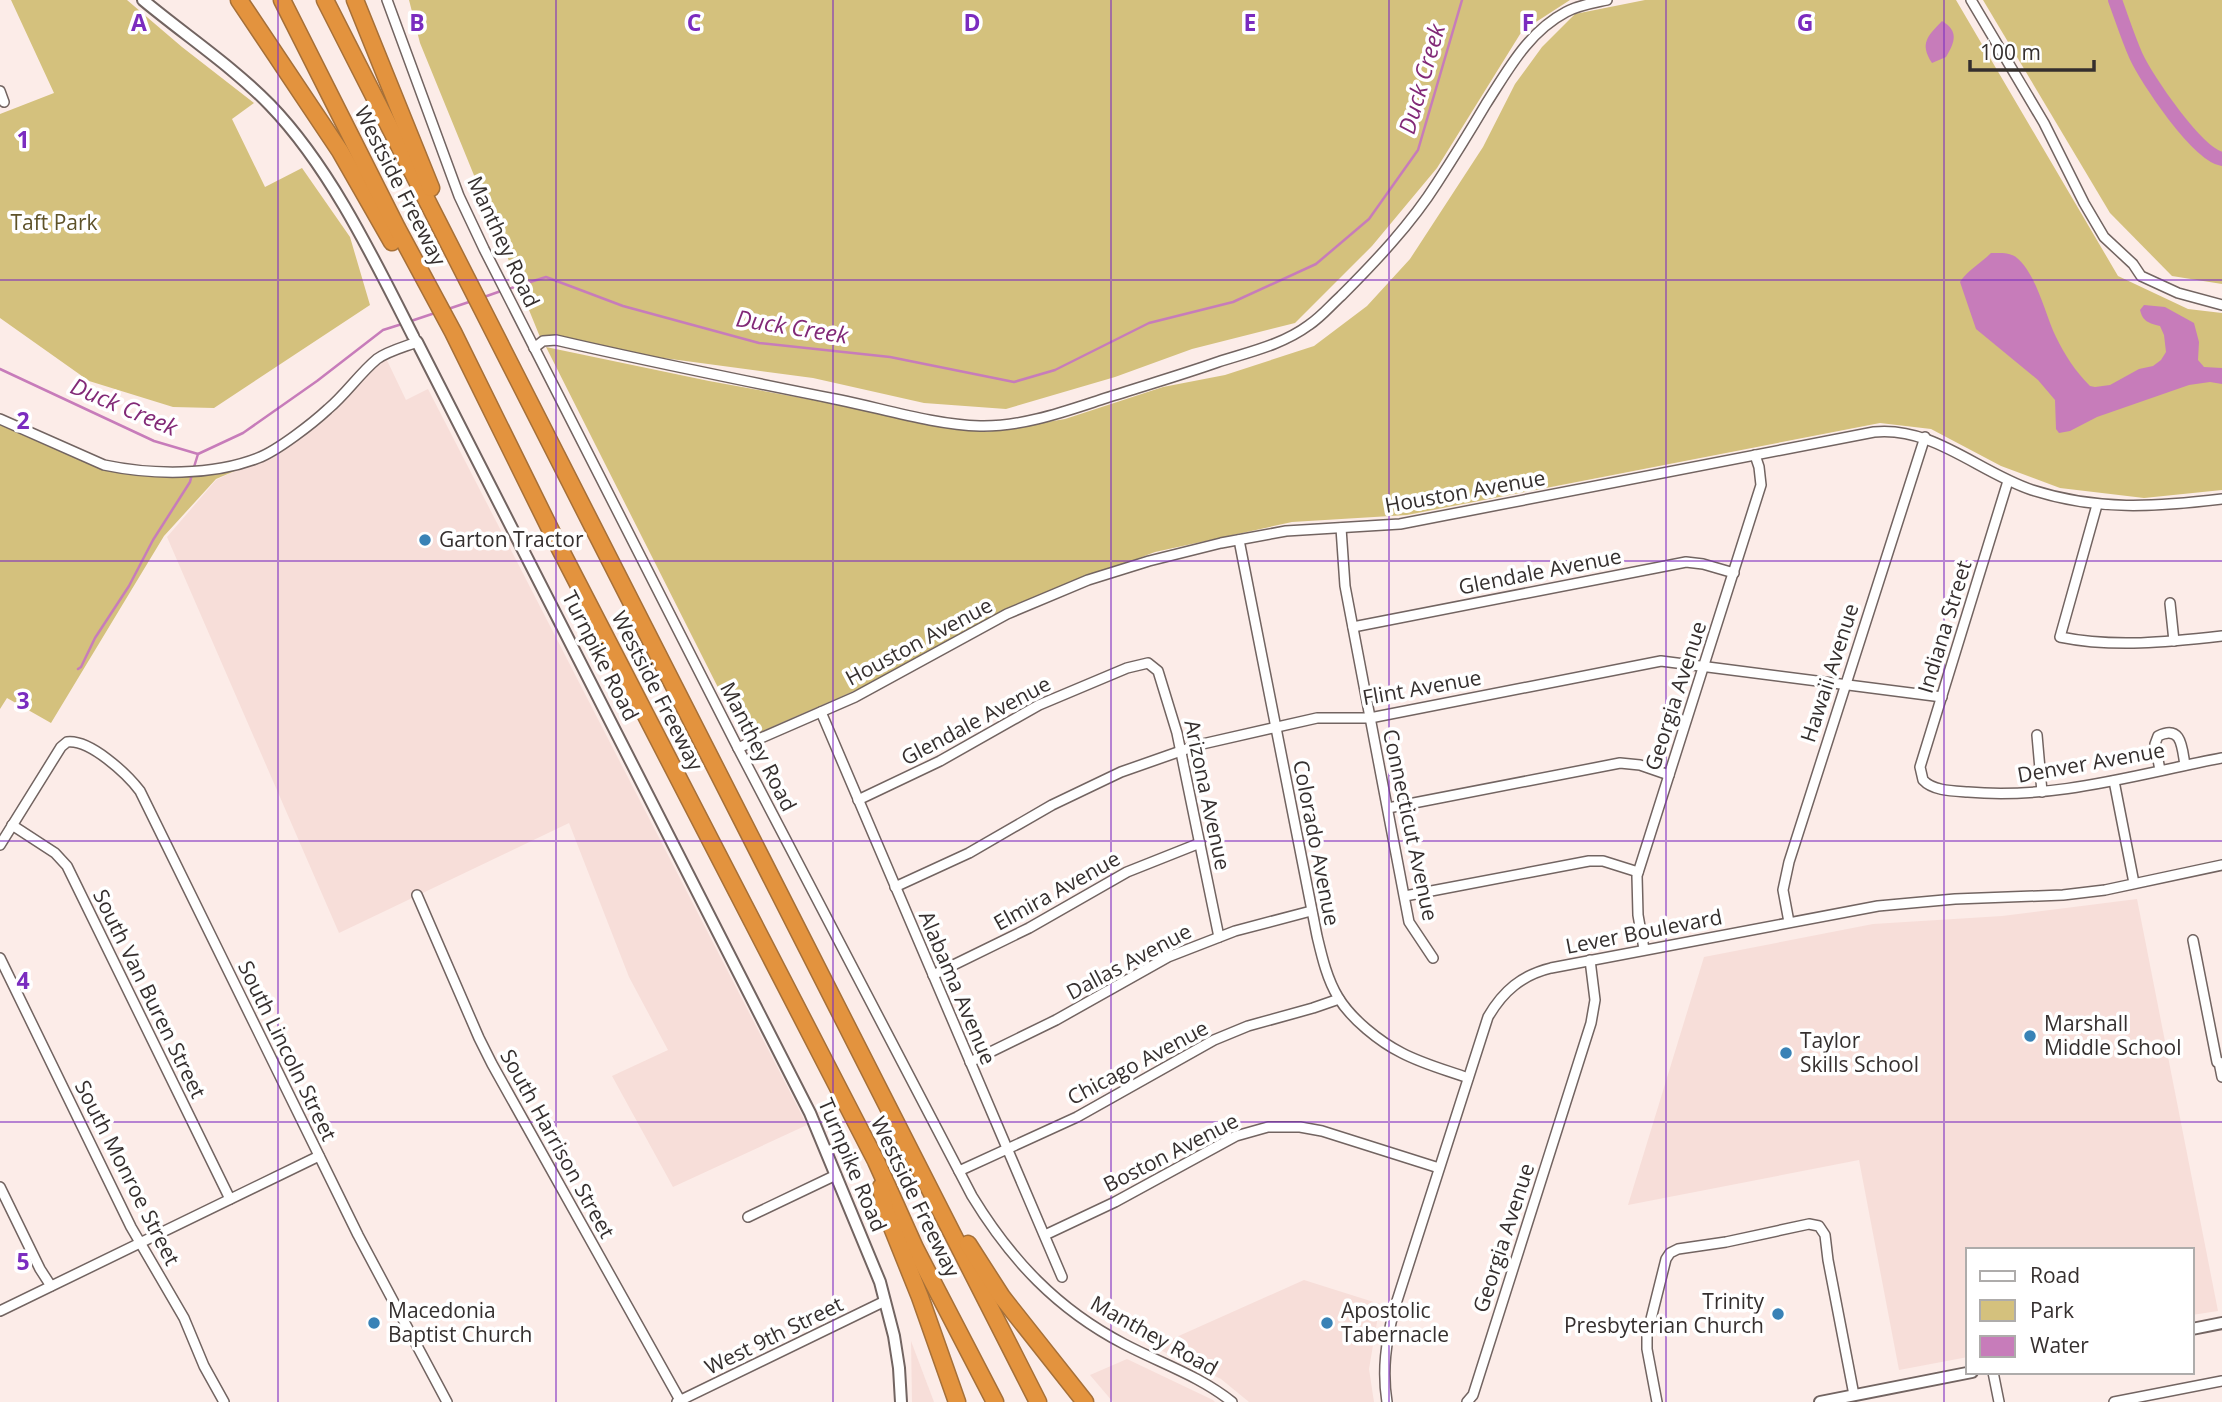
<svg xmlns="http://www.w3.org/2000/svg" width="2222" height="1402" font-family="'Open Sans',sans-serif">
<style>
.built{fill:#f7ded9}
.green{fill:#d4c17d}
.water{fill:#c77cba}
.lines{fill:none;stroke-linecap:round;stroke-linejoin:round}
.stream{stroke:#c77cba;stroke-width:2.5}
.river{stroke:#c77cba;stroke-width:14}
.minor-casing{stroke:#726461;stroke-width:12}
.tertiary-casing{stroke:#726461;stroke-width:14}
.motorway-casing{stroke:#a67038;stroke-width:19}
.minor{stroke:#fff;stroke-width:9}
.tertiary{stroke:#fff;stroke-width:10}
.motorway{stroke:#e3933e;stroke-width:16}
.grid{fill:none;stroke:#7b2cbf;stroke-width:2;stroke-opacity:0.55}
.poi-dot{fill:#3982b6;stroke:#fff;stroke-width:2.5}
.labels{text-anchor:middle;stroke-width:7;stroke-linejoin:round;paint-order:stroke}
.street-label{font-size:21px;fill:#352f2e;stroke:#fff}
.park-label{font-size:21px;fill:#5e5229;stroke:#fff}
.poi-label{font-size:21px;fill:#352f2e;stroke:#fff;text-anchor:start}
.water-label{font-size:23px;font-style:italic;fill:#822977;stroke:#fff}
.grid-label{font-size:23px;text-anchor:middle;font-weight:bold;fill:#7b2cbf;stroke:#fff;stroke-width:7;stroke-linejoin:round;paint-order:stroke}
</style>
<rect width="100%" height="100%" fill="#fcece8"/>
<g class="built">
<polygon points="383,352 406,400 428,389 807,1125 673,1187 612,1076 668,1050 629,977 569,823 339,933 167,537 216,480 277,451"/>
<polygon points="2137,899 2218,1311 2192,1315 2192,1250 1968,1250 1968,1357 1899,1370 1859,1160 1628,1205 1704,957 1873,924 2002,916"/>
<polygon points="1304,1280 1380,1304 1369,1369 1374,1402 1249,1402 1221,1379 1154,1347"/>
<polygon points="911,1341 934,1402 912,1402"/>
<polygon points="1127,1359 1213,1400 1215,1402 1113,1402 1090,1375"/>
</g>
<g class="green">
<polygon points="11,0 127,0 182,47 254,103 232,119 265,187 302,168 350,237 370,305 214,408 173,407 89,381 0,318 0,114 54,93"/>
<polygon points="409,0 1570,0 1522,31 1437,168 1372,246 1295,323 1192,349 1115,377 1006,409 924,403 813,378 626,353 540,337 420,43"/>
<polygon points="1645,0 1956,0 2118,276 2188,309 2222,313 2222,490 2144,498 2060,488 2001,466 1931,429 1880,423 1407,515 1292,522 1155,552 1013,606 861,688 744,739 546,347 709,381 987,432 1065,419 1163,387 1225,375 1314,346 1367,306 1410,259 1483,147 1515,84 1542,47 1575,14"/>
<polygon points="1983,0 2222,0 2222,284 2172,276 2110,213"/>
<polygon points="0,413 70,452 140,470 214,466 261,460 216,479 164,536 51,723 7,698 0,709"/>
</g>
<g class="water">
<path d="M1942 21C1959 31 1955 42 1946 57L1932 63C1919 43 1928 36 1942 21Z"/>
<path d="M1991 253C2001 253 2010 252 2017 258 2037 275 2045 314 2056 337 2065 355 2075 371 2090 386L2095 387 2110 385 2139 369 2153 366 2161 360 2166 352 2164 335 2160 326C2149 323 2143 322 2140 310L2144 305 2165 307 2194 323 2199 342 2198 360 2204 367 2222 368V384L2210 382 2189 385 2097 417 2070 431 2059 433 2056 429 2055 400 2038 380 1976 329 1960 282C1968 270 1981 263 1991 253Z"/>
</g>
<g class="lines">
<g class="stream">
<polyline points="508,289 546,277 623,306 759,343 890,357 1014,382 1055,370 1149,323 1233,302 1316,264 1369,219 1418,150 1462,0"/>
<polyline points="484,297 501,291"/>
<polyline points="448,309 472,301"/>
<polyline points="408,322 435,313"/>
<polyline points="0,369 154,441 198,454 243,433 317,381 383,330 402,324"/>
<polyline points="194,467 198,454"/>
<polyline points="78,669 81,667 95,638 129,586 153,540 190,482 192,474"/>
</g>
<path class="river" d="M2115 0C2122 19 2128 38 2136 56 2147 80 2197 154 2222 159"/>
<defs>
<g id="minor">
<path d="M387 0 459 196 484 249 738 748 972 1196C1011 1260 1057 1309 1124 1344 1160 1363 1200 1376 1232 1402"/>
<polyline points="1971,0 2044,123 2084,203 2104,237 2133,264 2141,276 2178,293 2222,305"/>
<polyline points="0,91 4,102"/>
<path d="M534 348 543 341 556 340C650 362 745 381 840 400 884 409 936 425 980 426 1023 427 1066 411 1106 398 1143 386 1181 375 1218 362 1249 352 1282 345 1309 325 1321 317 1330 306 1341 296 1375 262 1411 224 1437 183 1454 157 1470 131 1486 104 1508 70 1528 32 1566 12 1579 5 1593 3 1607 0"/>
<path d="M0 419 104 465C152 475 212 476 258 458 277 451 313 423 328 409 346 394 359 374 377 359 388 351 404 347 417 342L414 337"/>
<path d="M2008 481 1920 767 1923 780C1933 791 1953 791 1968 792 2055 800 2138 774 2222 758"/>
<path d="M2097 505 2060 637C2114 648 2168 642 2222 636"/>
<polyline points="1341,528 1345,586 1409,922 1433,958"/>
<path d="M1239 540 1317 936C1322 957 1327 979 1338 997 1351 1019 1380 1042 1402 1053 1423 1064 1446 1070 1468 1078"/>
<polyline points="2170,603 2174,641"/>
<polyline points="1353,627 1686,562 1703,564 1734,573"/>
<polyline points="821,712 1062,1277"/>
<polyline points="2037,735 2042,792"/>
<path d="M738 748 855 697 1007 614 1088 580 1149 561 1221 543 1286 531 1400 524 1874 432C1933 426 1978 472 2032 490 2097 511 2155 507 2222 499"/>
<path d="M2160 770 2155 744 2158 736C2182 724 2182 748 2185 765"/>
<polyline points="2114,781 2134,883"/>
<polyline points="858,800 940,761 1039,705 1127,668 1148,663 1158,671 1177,733 1219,937"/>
<polyline points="1388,808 1620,763 1640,765 1669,775"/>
<polyline points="12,825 55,853 67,866 230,1199"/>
<path d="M0 845 61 747 67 742C90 739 127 774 140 791L358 1235 447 1402"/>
<polyline points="895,887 969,853 1052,805 1121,772 1198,745 1317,718 1370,718 1661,661 1942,697"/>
<polyline points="417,895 479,1038 492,1064 681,1402"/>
<polyline points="1405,896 1589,861 1603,861 1638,872"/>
<polyline points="1789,922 1783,890 1789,862 1925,437"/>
<polyline points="2193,940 2217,1062 2219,1062 2222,1077"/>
<polyline points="1644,949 1638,915 1637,876 1761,485 1759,467 1755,455"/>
<polyline points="0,958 131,1227 184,1318 204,1366 224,1402"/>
<polyline points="933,975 1029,928 1127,872 1200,843"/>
<polyline points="970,1062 1056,1020 1168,957 1235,931 1311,911"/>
<polyline points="959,1171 1077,1117 1214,1040 1248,1026 1313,1008 1339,999"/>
<polyline points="0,1187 40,1269 51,1286"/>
<polyline points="748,1217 836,1175"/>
<polyline points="1045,1235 1115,1202 1236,1136 1268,1127 1300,1127 1322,1131 1439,1168"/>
<polyline points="0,1311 319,1156"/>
<polyline points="1993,1372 1999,1402"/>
<polyline points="677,1402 885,1301"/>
<path d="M1387 1402C1382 1370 1386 1342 1394 1310L1488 1017C1503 991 1522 975 1551 968L1878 906 1955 899 2063 895 2105 890 2222 865"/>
<polyline points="1467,1402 1473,1395 1591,1023 1595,1000 1590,960"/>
<polyline points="1657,1402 1647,1349 1647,1335 1666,1259 1670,1253 1678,1249 1726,1242 1809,1224 1819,1226 1825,1235 1828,1260 1854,1395"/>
<polyline points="2114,1402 2222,1381"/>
</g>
<g id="tertiary">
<path d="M143 0C185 35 232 66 270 105 330 167 374 259 413 336"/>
<polyline points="417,342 810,1113 880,1282 894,1336 899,1368 901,1402"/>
<polyline points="2192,1329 2222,1323"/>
<polyline points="1820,1402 1972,1372"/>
</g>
<g id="motorway">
<polyline points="239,0 340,151 392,242"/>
<polyline points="282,0 397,228 453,332 558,545 876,1161 915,1248 995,1402"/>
<polyline points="325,0 1038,1402"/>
<polyline points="355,0 431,188"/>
<polyline points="881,1187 885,1210 920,1297 957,1402"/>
<polyline points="968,1244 1002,1297 1085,1402"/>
</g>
</defs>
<use href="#minor" class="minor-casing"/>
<use href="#tertiary" class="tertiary-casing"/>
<use href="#motorway" class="motorway-casing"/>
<use href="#minor" class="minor"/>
<use href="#tertiary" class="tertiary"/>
<use href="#motorway" class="motorway"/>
</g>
<path class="grid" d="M278 0V1402M556 0V1402M833 0V1402M1111 0V1402M1389 0V1402M1666 0V1402M1944 0V1402M0 280H2222M0 561H2222M0 841H2222M0 1122H2222"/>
<g class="poi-dot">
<circle cx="425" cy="540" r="7"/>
<circle cx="2030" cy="1036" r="7"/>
<circle cx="1786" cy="1053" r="7"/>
<circle cx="1778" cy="1314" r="7"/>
<circle cx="374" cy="1323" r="7"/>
<circle cx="1327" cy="1323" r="7"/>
</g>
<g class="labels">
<g class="street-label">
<text transform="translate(400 186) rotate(63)" y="7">Westside Freeway</text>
<text transform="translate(503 242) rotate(65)" y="7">Manthey Road</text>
<text transform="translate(1465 492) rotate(-10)" y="7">Houston Avenue</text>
<text transform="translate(1540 572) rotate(-11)" y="7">Glendale Avenue</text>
<text transform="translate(1945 627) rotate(-73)" y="7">Indiana Street</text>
<text transform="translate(919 642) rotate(-28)" y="7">Houston Avenue</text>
<text transform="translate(600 656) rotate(63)" y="7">Turnpike Road</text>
<text transform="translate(1830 673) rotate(-72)" y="7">Hawaii Avenue</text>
<text transform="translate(1422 688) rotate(-10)" y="7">Flint Avenue</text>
<text transform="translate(657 691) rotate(63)" y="7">Westside Freeway</text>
<text transform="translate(1676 696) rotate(-72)" y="7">Georgia Avenue</text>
<text transform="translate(976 721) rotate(-28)" y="7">Glendale Avenue</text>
<text transform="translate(758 747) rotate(63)" y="7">Manthey Road</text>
<text transform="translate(2091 763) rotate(-10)" y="7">Denver Avenue</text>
<text transform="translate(1207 795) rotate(78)" y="7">Arizona Avenue</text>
<text transform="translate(1410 825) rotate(78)" y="7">Connecticut Avenue</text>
<text transform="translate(1316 843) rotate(79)" y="7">Colorado Avenue</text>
<text transform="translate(1057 891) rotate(-29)" y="7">Elmira Avenue</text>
<text transform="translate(1644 932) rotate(-11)" y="7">Lever Boulevard</text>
<text transform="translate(1129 962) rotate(-28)" y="7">Dallas Avenue</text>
<text transform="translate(957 988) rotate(67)" y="7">Alabama Avenue</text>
<text transform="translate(149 994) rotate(64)" y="7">South Van Buren Street</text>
<text transform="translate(287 1051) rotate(64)" y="7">South Lincoln Street</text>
<text transform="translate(1138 1063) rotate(-28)" y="7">Chicago Avenue</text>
<text transform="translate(557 1144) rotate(61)" y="7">South Harrison Street</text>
<text transform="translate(1171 1153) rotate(-27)" y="7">Boston Avenue</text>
<text transform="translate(852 1165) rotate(67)" y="7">Turnpike Road</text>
<text transform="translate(127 1173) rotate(63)" y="7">South Monroe Street</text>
<text transform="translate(915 1197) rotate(64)" y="7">Westside Freeway</text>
<text transform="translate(1504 1238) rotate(-72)" y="7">Georgia Avenue</text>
<text transform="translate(774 1336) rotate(-26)" y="7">West 9th Street</text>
<text transform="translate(1154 1336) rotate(29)" y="7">Manthey Road</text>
</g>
<g class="park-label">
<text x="54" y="230">Taft Park</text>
</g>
<g class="poi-label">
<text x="439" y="547">Garton Tractor</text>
<text x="2044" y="1031">Marshall<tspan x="2044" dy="24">Middle School</tspan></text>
<text x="1800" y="1048">Taylor<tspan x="1800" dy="24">Skills School</tspan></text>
<text x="1764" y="1309" text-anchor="end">Trinity<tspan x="1764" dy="24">Presbyterian Church</tspan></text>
<text x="388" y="1318">Macedonia<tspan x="388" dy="24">Baptist Church</tspan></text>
<text x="1341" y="1318">Apostolic<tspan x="1341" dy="24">Tabernacle</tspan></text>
</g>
<g class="water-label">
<text transform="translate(1422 79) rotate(-74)" y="8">Duck Creek</text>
<text transform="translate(792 327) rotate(9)" y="8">Duck Creek</text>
<text transform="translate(124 407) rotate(23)" y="8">Duck Creek</text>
</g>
</g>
<g class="grid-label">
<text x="139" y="31">A</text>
<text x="417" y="31">B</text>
<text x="694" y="31">C</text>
<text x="972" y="31">D</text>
<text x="1250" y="31">E</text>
<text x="1528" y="31">F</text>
<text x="1805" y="31">G</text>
<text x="23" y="148">1</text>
<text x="23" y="429">2</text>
<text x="23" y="709">3</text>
<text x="23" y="989">4</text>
<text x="23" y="1270">5</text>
</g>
<rect x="1966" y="1248" width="228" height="126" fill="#ffffff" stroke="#aeacab" stroke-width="2"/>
<rect x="1980" y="1271" width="35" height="10" fill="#ffffff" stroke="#aeacab" stroke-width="2"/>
<text x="2030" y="1283" font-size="21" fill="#352f2e">Road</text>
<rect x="1980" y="1300" width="35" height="21" fill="#d4c17d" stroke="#aeacab" stroke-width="2"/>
<text x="2030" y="1318" font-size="21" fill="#352f2e">Park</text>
<rect x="1980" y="1336" width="35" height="21" fill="#c77cba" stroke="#aeacab" stroke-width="2"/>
<text x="2030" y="1353" font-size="21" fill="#352f2e">Water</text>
<path d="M1970 60v10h124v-10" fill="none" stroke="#352f2e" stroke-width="3.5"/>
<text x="1980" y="60" font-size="21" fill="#352f2e" stroke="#ffffff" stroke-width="5" paint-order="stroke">100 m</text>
</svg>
